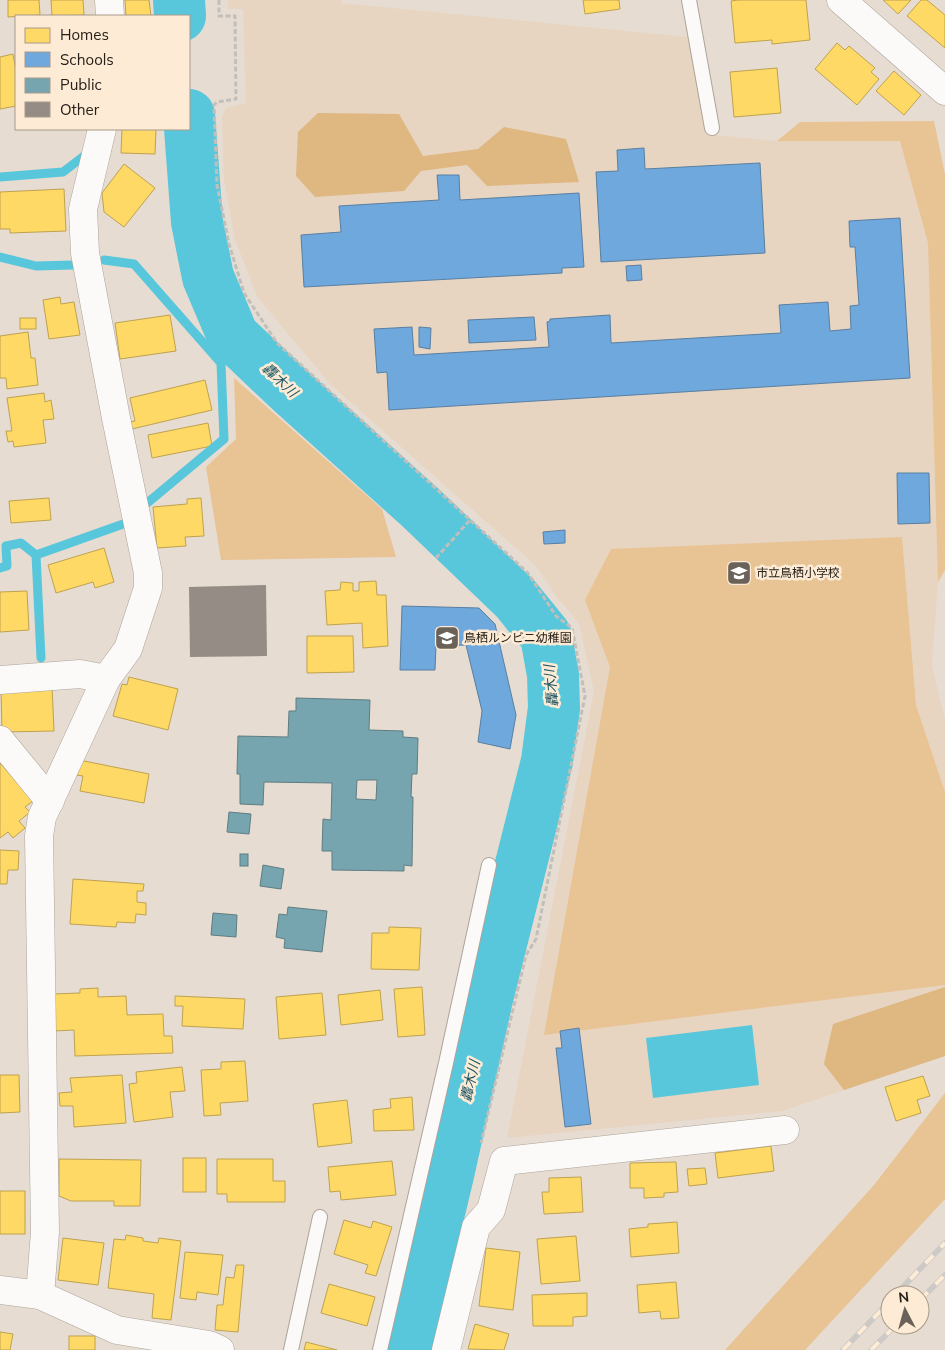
<svg xmlns="http://www.w3.org/2000/svg" width="945" height="1350" font-family="Mulish,'Noto Sans JP',sans-serif">
<style>
.built{fill:#e7d5c2}
.green{fill:#e8c394}
.forest{fill:#deb781}
.water{fill:#58c7db}
.homes{fill:#ffd966;stroke:#bea24f}
.schools{fill:#6fa8dc;stroke:#597fa1}
.public{fill:#76a5af;stroke:#5e7d82;fill-rule:evenodd}
.lines{fill:none;stroke-linecap:round;stroke-linejoin:round}
.stream{stroke:#58c7db;stroke-width:9}
.river{stroke:#58c7db;stroke-width:52}
.building{fill:#958d85}
.service-casing{stroke:#aca49b;stroke-width:16}
.minor-casing{stroke:#aca49b;stroke-width:29}
.path{stroke:#c1bfbb;stroke-width:3;stroke-dasharray:5 2.5;stroke-linecap:butt}
.service{stroke:#fbfaf8;stroke-width:14}
.minor{stroke:#fbfaf8;stroke-width:28}
.rail-casing{stroke:#ccc9c6;stroke-width:5.5}
.rail{stroke:#fdebd5;stroke-width:4;stroke-dasharray:11;stroke-linecap:butt}
.labels{text-anchor:middle;stroke-width:5;stroke-linejoin:round;paint-order:stroke}
.poi-label{font-size:12px;fill:#262018;stroke:#fdebd5;text-anchor:start}
.water-label{font-size:14px;font-style:italic;fill:#1e5866;stroke:#fdebd5}
</style>
<rect width="100%" height="100%" fill="#e7dcd1"/>
<polygon class="built" points="228,0 341,0 341,3 688,37 706,134 778,141 900,141 928,243 938,582 932,666 945,719 945,1056 782,1111 507,1138 594,691 579,623 559,600 534,564 331,385 258,298 235,240 224,180 222,117 226,108 246,103 243,9 228,9"/>
<g class="green">
<polygon points="934,121 945,174 945,570 938,582 928,243 900,141 777,141 800,122"/>
<polygon points="234,378 382,509 396,557 221,560 206,467 236,439"/>
<polygon points="902,537 916,705 945,792 945,985 544,1035 610,667 585,600 611,549"/>
<polygon points="945,1093 945,1199 805,1350 725,1350 874,1185"/>
</g>
<g class="forest">
<polygon points="318,113 399,114 423,156 478,149 504,127 566,139 579,182 487,186 467,165 421,171 404,191 315,197 296,176 298,132"/>
<polygon points="945,987 945,1056 844,1090 824,1064 833,1024"/>
</g>
<polygon class="water" points="752,1025 759,1085 653,1098 646,1038"/>
<g class="homes">
<polygon points="8,0 39,0 40,15 8,17"/>
<polygon points="51,0 83,0 84,15 52,16"/>
<polygon points="125,0 149,0 151,16 126,16"/>
<polygon points="583,0 619,0 620,9 585,14"/>
<polygon points="738,0 806,0 810,40 772,44 772,40 735,43 731,1"/>
<polygon points="883,0 911,0 898,14"/>
<polygon points="921,0 927,0 945,15 945,48 907,16"/>
<polygon points="837,43 845,50 849,46 875,68 871,72 879,79 857,105 815,69"/>
<polygon points="13,54 16,71 16,106 0,109 0,57"/>
<polygon points="777,68 781,113 734,117 730,72"/>
<polygon points="894,71 921,95 904,115 876,91"/>
<polygon points="122,129 156,129 155,154 121,153"/>
<polygon points="124,164 155,188 124,227 104,212 102,193"/>
<polygon points="64,189 66,231 10,233 10,229 0,229 0,192"/>
<polygon points="60,297 61,304 74,302 80,335 49,339 43,300"/>
<polygon points="170,315 176,351 120,359 115,323"/>
<rect x="20" y="318" width="16" height="11"/>
<polygon points="28,332 31,358 35,358 38,385 7,389 6,378 0,378 0,336"/>
<polygon points="205,380 212,410 132,429 130,422 135,421 130,398"/>
<polygon points="44,393 45,402 51,400 54,419 43,420 46,443 14,447 13,441 8,442 6,431 12,431 7,398"/>
<polygon points="208,423 212,446 152,458 148,435"/>
<polygon points="49,498 51,520 11,523 9,501"/>
<polygon points="201,498 204,536 185,537 186,546 157,548 153,507 187,504 187,499"/>
<polygon points="104,548 114,582 95,588 93,582 56,593 48,565"/>
<polygon points="376,581 377,595 386,595 388,646 363,648 362,623 327,625 325,591 340,590 341,582 353,583 353,591 359,591 359,582"/>
<polygon points="27,591 29,630 0,632 0,592"/>
<polygon points="307,636 353,636 354,672 307,673"/>
<polygon points="129,677 178,689 168,730 113,716 122,684 127,685"/>
<polygon points="52,686 54,731 2,732 1,688"/>
<polygon points="79,760 149,774 144,803 80,791 83,776 76,775"/>
<polygon points="0,763 33,801 25,807 30,812 19,821 25,828 13,838 8,832 0,838"/>
<polygon points="0,850 19,851 18,870 8,870 7,884 0,884"/>
<polygon points="73,879 144,884 143,891 137,891 137,902 146,903 146,915 136,914 135,923 117,922 116,927 70,924"/>
<polygon points="389,927 421,928 419,970 371,969 372,933 389,933"/>
<polygon points="422,987 425,1035 398,1037 394,989"/>
<polygon points="98,988 98,997 126,996 127,1015 163,1014 164,1036 172,1036 173,1053 75,1056 74,1030 54,1031 53,994 80,993 80,989"/>
<polygon points="380,990 383,1020 341,1025 338,995"/>
<polygon points="322,993 326,1035 279,1039 276,997"/>
<polygon points="175,996 245,999 243,1029 182,1026 183,1006 175,1006"/>
<polygon points="245,1061 248,1101 220,1103 221,1115 204,1116 201,1070 221,1069 221,1062"/>
<polygon points="182,1067 185,1091 170,1092 173,1117 134,1122 129,1084 137,1083 136,1072"/>
<polygon points="0,1075 19,1075 20,1112 0,1113"/>
<polygon points="122,1075 126,1123 74,1127 73,1106 60,1106 59,1093 72,1092 70,1078"/>
<polygon points="923,1076 930,1096 917,1100 921,1113 896,1121 885,1087"/>
<polygon points="412,1097 414,1130 374,1131 373,1110 391,1108 390,1099"/>
<polygon points="347,1100 352,1143 318,1147 313,1104"/>
<polygon points="771,1146 774,1171 718,1178 715,1153"/>
<rect x="183" y="1158" width="23" height="34"/>
<polygon points="59,1159 141,1160 140,1206 114,1206 114,1201 71,1201 59,1196"/>
<polygon points="217,1159 273,1159 273,1181 285,1181 285,1202 227,1202 227,1194 217,1194"/>
<polygon points="392,1161 396,1195 341,1200 340,1191 330,1192 328,1167"/>
<polygon points="676,1162 678,1192 664,1193 664,1197 644,1198 644,1188 630,1188 630,1163"/>
<polygon points="705,1168 707,1184 689,1186 687,1169"/>
<polygon points="581,1177 583,1212 544,1214 542,1192 549,1192 549,1178"/>
<rect x="0" y="1191" width="25" height="43"/>
<polygon points="344,1220 371,1228 373,1221 392,1227 376,1276 365,1273 368,1265 334,1254"/>
<polygon points="677,1222 679,1253 631,1257 629,1229 648,1227 648,1224"/>
<polygon points="126,1235 143,1238 143,1241 158,1243 159,1238 181,1241 171,1320 152,1318 154,1294 108,1288 114,1239 125,1240"/>
<polygon points="576,1236 580,1281 541,1284 537,1239"/>
<polygon points="63,1238 104,1243 98,1285 58,1280"/>
<polygon points="486,1248 520,1252 513,1310 479,1306"/>
<polygon points="185,1252 223,1255 218,1295 197,1292 196,1300 180,1298"/>
<polygon points="236,1265 244,1265 238,1332 215,1330 217,1305 223,1305 226,1277 234,1278"/>
<polygon points="676,1282 679,1318 661,1319 660,1311 639,1313 637,1285"/>
<polygon points="329,1284 375,1297 367,1326 321,1313"/>
<polygon points="587,1293 587,1316 573,1317 573,1326 533,1326 532,1295"/>
<polygon points="475,1324 509,1334 504,1350 468,1349"/>
<polygon points="0,1332 13,1334 10,1350 0,1350"/>
<rect x="69" y="1336" width="26" height="14"/>
<polygon points="306,1342 337,1350 304,1350"/>
</g>
<g class="schools">
<polygon points="644,148 645,169 760,163 765,253 601,262 596,172 618,171 617,150"/>
<polygon points="437,175 459,175 460,200 579,193 584,267 562,268 562,273 304,287 301,235 341,232 339,206 439,200"/>
<polygon points="900,218 910,378 389,410 387,372 377,373 374,329 412,327 414,355 549,347 547,322 550,321 550,319 610,315 611,343 781,333 779,305 828,302 830,331 851,329 850,306 859,305 855,247 850,247 849,221"/>
<polygon points="641,265 642,280 627,281 626,266"/>
<polygon points="534,317 536,340 469,343 468,320"/>
<polygon points="419,327 431,328 430,349 419,347"/>
<polygon points="897,473 929,473 930,523 898,524"/>
<polygon points="565,530 565,543 544,544 543,532"/>
<polygon points="402,606 479,608 495,624 516,715 510,749 478,742 482,711 466,645 436,646 435,670 400,670"/>
<polygon points="579,1028 591,1124 565,1127 556,1048 562,1048 560,1031"/>
</g>
<g class="public">
<path d="M296 698 370 700 369 730 403 731V737L418 738 417 774H412L411 797H413L412 866 404 865V871L332 870V851H322L323 819 331 820 332 783 264 782 263 805 240 804V774H237L238 736 288 737 289 711H296ZM357 780H377L376 800 356 799Z"/>
<polygon points="229,812 251,814 249,834 227,832"/>
<rect x="240" y="854" width="8" height="12"/>
<polygon points="263,865 284,869 281,889 260,886"/>
<polygon points="288,907 327,911 322,952 284,948 285,939 276,937 279,914 287,915"/>
<polygon points="213,913 237,915 236,937 211,935"/>
</g>
<g class="lines">
<g class="stream">
<polyline points="0,177 63,172 84,156"/>
<polyline points="0,257 36,266 73,265"/>
<polyline points="104,260 134,264 221,363 224,439 146,504"/>
<polyline points="0,568 7,566 6,546 21,543 36,555"/>
<polyline points="41,658 36,555 126,523"/>
</g>
<g class="river">
<polyline points="179,0 180,16"/>
<polyline points="189,115 197,222 208,277 233,336 291,391 420,507 516,599 546,636 553,675 554,708 547,761 487,999 448,1175 406,1350"/>
</g>
</g>
<polygon class="building" points="266,585 267,656 190,657 189,587"/>
<g class="lines">
<defs>
<g id="service">
<polyline points="689,0 712,128"/>
<polyline points="291,1350 320,1217"/>
<polyline points="380,1350 446,1063 489,865"/>
</g>
<g id="minor">
<polyline points="109,0 110,16"/>
<polyline points="841,0 945,91"/>
<polyline points="0,680 80,674 106,679"/>
<polyline points="0,740 50,801"/>
<polyline points="0,1290 40,1295 117,1330 209,1345 220,1350"/>
<polyline points="40,1295 45,1232 39,836 42,817 106,679 128,649 148,588 148,573 116,418 85,253 83,209 102,129"/>
<polyline points="446,1350 476,1227 491,1210 504,1161 785,1130"/>
</g>
</defs>
<use href="#service" class="service-casing"/>
<use href="#minor" class="minor-casing"/>
<g class="path">
<polyline points="219,0 219,16 235,16 236,99 217,102 214,105 217,185 229,244 244,293 277,343 528,573 556,616 572,628 585,696 536,939 526,955 481,1143"/>
<polyline points="436,558 470,520"/>
</g>
<use href="#service" class="service"/>
<use href="#minor" class="minor"/>
<defs>
<g id="rail">
<polyline points="895,1295 945,1243"/>
<polyline points="920,1300 945,1275"/>
<polyline points="843,1350 890,1301"/>
<polyline points="871,1350 896,1325"/>
</g>
</defs>
<use href="#rail" class="rail-casing"/>
<use href="#rail" class="rail"/>
</g>
<defs>
<symbol id="school-square" viewBox="-11 -11 22 22"><rect x="-9" y="-9" width="18" height="18" rx="4" fill="#6a6259" stroke="#fdebd5"/><path d="M0-5L7-2L0 1L-7-2ZM-4 1L0 2.5L4 1V4Q0 6-4 4Z" fill="#fff"/></symbol>
</defs>
<g fill-rule="evenodd">
<use href="#school-square" x="725" y="559" width="28" height="28"/>
<use href="#school-square" x="433" y="624" width="28" height="28"/>
</g>
<g class="labels">
<g class="poi-label">
<text x="756" y="577">市立鳥栖小学校</text>
<text x="464" y="642">鳥栖ルンビニ幼稚園</text>
</g>
<g class="water-label">
<text transform="translate(280 380) rotate(43)" y="5">轟木川</text>
<text transform="translate(551 686) rotate(-95)" y="5">轟木川</text>
<text transform="translate(470 1081) rotate(-77)" y="5">轟木川</text>
</g>
</g>
<rect x="15" y="15" width="175" height="115" fill="#fdebd5" stroke="#a79a89"/>
<rect x="25" y="28" width="25" height="15" fill="#ffd966" stroke="#a79a89"/>
<text x="60" y="40" font-size="15" fill="#262018">Homes</text>
<rect x="25" y="52" width="25" height="15" fill="#6fa8dc" stroke="#a79a89"/>
<text x="60" y="65" font-size="15" fill="#262018">Schools</text>
<rect x="25" y="78" width="25" height="15" fill="#76a5af" stroke="#a79a89"/>
<text x="60" y="90" font-size="15" fill="#262018">Public</text>
<rect x="25" y="102" width="25" height="15" fill="#958d85" stroke="#a79a89"/>
<text x="60" y="115" font-size="15" fill="#262018">Other</text>
<g transform="translate(905 1310) rotate(354)"><circle r="24" fill="#fdebd5" stroke="#a79a89"/>
<path d="M0-4L9 19L0 12L-9 19Z" fill="#6a6259"/>
<text y="-8" font-size="14" font-weight="bold" text-anchor="middle" fill="#262018">N</text>
</g>
</svg>
